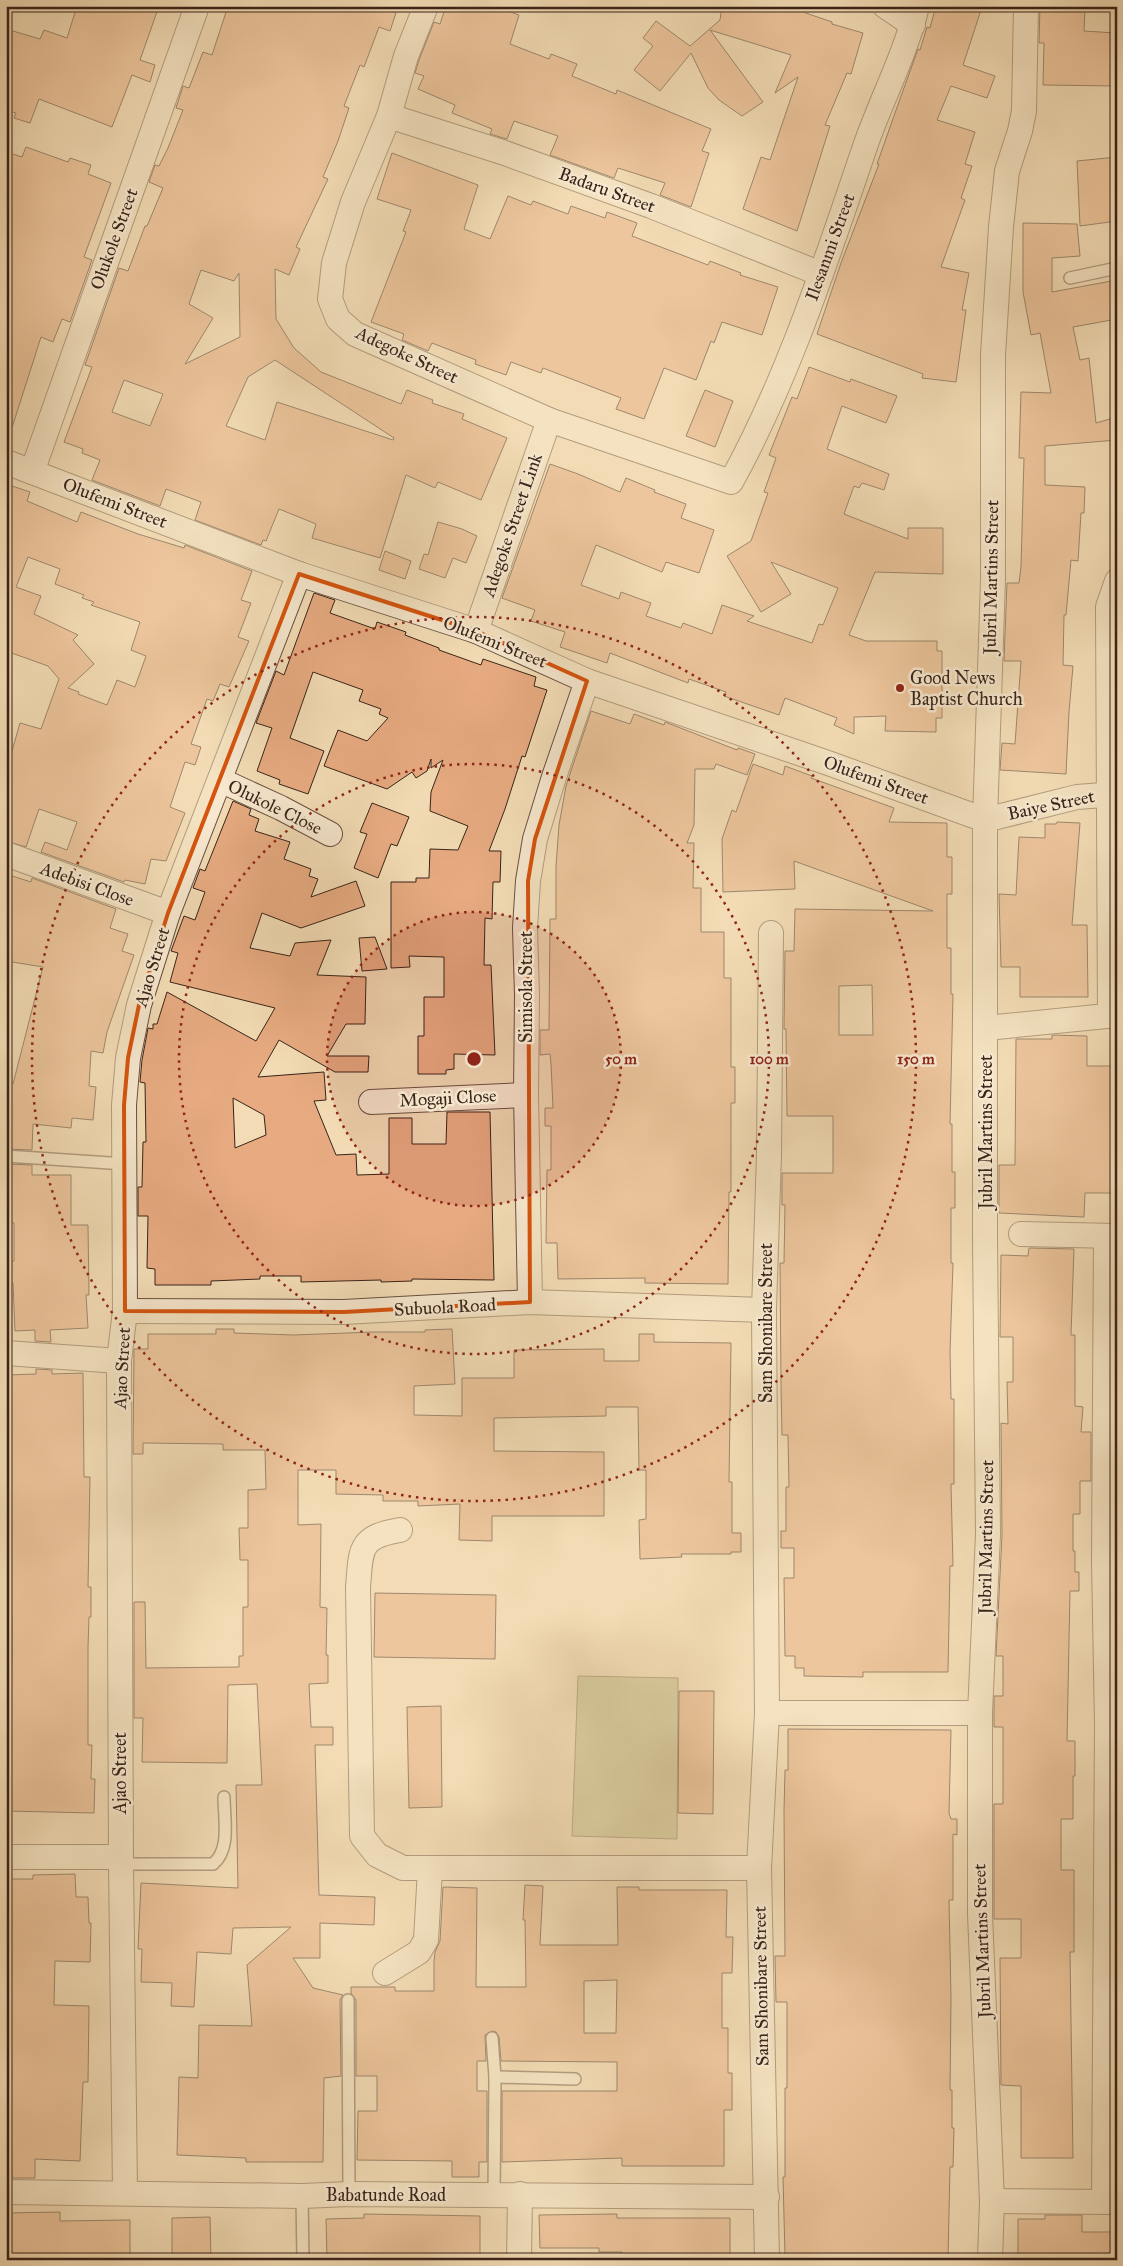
<svg xmlns="http://www.w3.org/2000/svg" width="1123" height="2266" font-family="'IM FELL Great Primer',serif">
<style>
.green{fill:#c2be89;stroke:#7d7051}
.building{fill:#e8ab81;stroke:#382319;fill-rule:evenodd}
.lines{fill:none;stroke-linecap:round;stroke-linejoin:round}
.service-casing{stroke:#675140;stroke-width:14}
.minor-casing{stroke:#675140;stroke-width:26}
.service{stroke:#f7e8cf;stroke-width:11}
.minor{stroke:#f7e8cf;stroke-width:24}
.marked{fill:none;stroke:#d6540d;stroke-width:4;stroke-linejoin:round}
.ring{fill:none;stroke:#8f2418;stroke-width:2.5;stroke-dasharray:2.5 5}
.poi-dot{fill:#8f2418;stroke:#f7e8cf;stroke-width:2}
.labels{text-anchor:middle;stroke-width:5;stroke-linejoin:round;paint-order:stroke}
.street-label{font-size:18px;fill:#382319;stroke:#f7e8cf}
.poi-label{font-size:18px;fill:#382319;stroke:#f7e8cf;text-anchor:start}
.centre{fill:#8f2418;stroke:#f7e8cf;stroke-width:2.5}
.ring-label{font-size:15px;text-anchor:middle;font-weight:bold;fill:#8f2418;stroke:#f7e8cf;stroke-width:5;stroke-linejoin:round;paint-order:stroke}
</style>
<rect width="100%" height="100%" fill="#f3dcb5"/>
<filter id="stains"><feTurbulence type="fractalNoise" baseFrequency=".004" numOctaves="4"/><feColorMatrix values="0 0 0 0 .2 0 0 0 0 .09 0 0 0 0 .02 0 0 0 .5 -.17"/></filter>
<radialGradient id="worn" r=".72"><stop offset=".6" stop-color="#630" stop-opacity="0"/><stop offset="1" stop-color="#630" stop-opacity=".3"/></radialGradient>
<polygon class="green" points="578,1676 678,1678 677,1839 572,1836"/>
<g class="building">
<polygon points="77,6 159,6 140,60 155,65 150,82 132,75 112,127 39,99 30,123 14,118 16,113 6,110 6,29 40,39 44,30 67,38"/>
<path d="M228 6H376L396 13 390 31 379 27 364 67 360 65 344 106 349 108 338 141 323 177 328 179 296 247 300 249 289 275 275 269 276 319 294 348 321 372 401 404 407 390 433 400 432 403 464 414 462 419 507 438 481 500 438 482 435 488 406 475 380 558 312 538 316 524 279 509 266 541 263 540 261 545 195 520 201 502 166 489 160 506 92 480 100 460 82 453 83 449 64 442 92 367 85 365 119 268 128 271 145 226H147L163 188 149 182 155 165 159 166 168 148 183 110 176 108 183 86 189 88 203 52 212 55ZM201 270 234 281 239 273 240 337 185 364 213 318 189 304ZM275 360 394 438 393 440 277 402 265 440 226 426 248 377ZM124 380 163 394 150 426 112 412Z"/>
<polygon points="446,6 493,6 519,15 510,44 549,59 551,54 577,64 572,76 616,94 617,90 711,129 702,151 709,153 691,207 660,195 665,183 618,168 614,178 550,155 558,136 514,121 507,139 490,134 492,129 452,113 455,105 418,89 424,76 415,73 419,60 434,22 440,24"/>
<polygon points="722,6 802,6 800,11 832,22 832,24 863,33 851,74 847,73 825,125 830,126 797,231 743,209 761,157 770,160 798,77 775,93 791,55 710,30 763,102 742,116 719,100 708,88 691,53 660,91 634,70 653,46 643,38 656,21 690,46 720,20"/>
<polygon points="936,6 969,6 981,10 963,65 995,76 987,98 951,86 937,120 975,132 965,164 972,166 961,198 965,200 941,267 969,273 962,310 966,310 956,382 922,378 923,374 817,334 841,263 879,164 877,164 895,113 918,49 920,50 927,27 930,28"/>
<polygon points="1040,6 1085,9 1084,31 1116,33 1114,57 1117,58 1117,86 1043,85 1044,43 1039,43"/>
<polygon points="26,147 68,162 70,158 91,165 88,174 111,183 84,257 92,260 70,322 62,319 53,342 41,337 10,434 6,433 6,152 22,157"/>
<polygon points="392,153 478,185 464,229 490,239 508,196 531,205 533,201 568,214 571,206 605,218 607,212 637,223 632,236 708,265 710,261 741,273 740,275 778,287 762,335 722,322 714,343 711,341 696,380 664,368 644,419 616,409 621,398 543,368 541,373 511,362 506,375 475,364 476,360 432,343 428,351 402,340 404,334 371,322 406,232 403,231 411,210 377,199"/>
<polygon points="1117,157 1117,221 1080,226 1077,161"/>
<polygon points="1023,223 1077,224 1080,256 1052,258 1052,292 1117,280 1117,319 1073,327 1080,360 1089,358 1096,423 1117,417 1117,440 1045,446 1045,485 1085,487 1084,513 1081,513 1078,561 1071,560 1066,615 1064,615 1063,665 1073,666 1069,712 1066,774 1000,770 1002,743 1015,744 1021,661 1004,661 1007,583 1019,583 1021,567 1024,458 1019,458 1021,392 1051,393 1040,333 1031,335 1023,292"/>
<polygon points="809,367 850,382 851,379 897,396 886,423 842,406 827,449 889,474 884,490 862,483 859,488 854,486 844,514 908,539 908,528 943,528 943,574 875,572 849,635 866,641 937,641 937,651 942,651 942,718 936,718 936,732 885,731 886,716 854,717 854,734 834,725 837,718 785,698 779,715 724,696 726,692 689,679 688,683 610,653 607,663 560,647 565,632 531,621 535,610 502,598 550,464 578,474 620,492 626,478 655,490 654,492 686,504 681,518 714,530 699,573 666,562 662,572 596,545 581,585 619,599 621,592 651,603 646,616 681,628 683,623 712,634 722,605 754,616 747,621 812,643 819,624 823,625 838,588 771,562 791,594 761,612 727,556 751,541 768,493 764,492 776,458 769,455 792,397 797,399"/>
<polygon points="705,390 733,401 715,447 686,436"/>
<path d="M6 484 30 492 27 501 77 522 81 512 138 534 184 548 185 545 252 571 241 600 251 603 238 637 249 641 229 687 220 684 213 701 207 699 191 744 201 747 195 765 185 762 170 807 185 813 166 861 151 859 145 884 125 880 124 882 41 852 45 842 67 850 77 822 39 809 26 847 6 841V808L11 796 6 794V772L20 723 41 729 59 679 48 666 6 651ZM28 557 60 569 55 584 84 595 82 598 94 602 91 605 140 622 131 650 146 656 135 687 117 680 107 705 78 694 79 692 68 688 94 664 73 640 78 635 34 614 41 596 16 587Z"/>
<polygon points="438,522 462,529 477,536 466,563 453,558 445,578 419,569 424,554 428,555"/>
<polygon points="385,551 411,561 405,579 379,570"/>
<polygon points="314,593 335,600 330,613 375,629 377,622 406,632 405,635 439,648 439,650 481,665 483,659 536,677 534,686 547,690 525,757 522,756 505,809 489,851 501,851 500,882 493,882 492,919 485,918 484,965 491,965 495,1055 454,1054 454,1069 446,1070 446,1074 418,1074 418,1036 424,1036 424,997 444,997 444,957 409,956 410,967 391,968 391,882 416,882 416,878 429,878 430,849 458,850 468,826 430,811 431,792 443,760 431,768 431,759 427,771 416,778 412,772 387,789 324,766 338,730 367,741 388,718 379,714 381,709 359,701 363,690 313,672 290,738 324,751 308,794 279,784 280,780 257,771 272,728 256,723 276,671 284,675"/>
<polygon points="591,711 630,724 634,714 664,725 665,722 737,750 738,748 755,754 747,775 716,764 714,769 695,769 694,825 687,843 694,843 693,888 701,888 701,932 724,932 724,978 731,978 731,1067 735,1067 735,1103 731,1103 731,1192 729,1192 728,1284 645,1283 645,1278 558,1279 557,1243 546,1243 547,1170 551,1170 551,1126 545,1126 545,1108 553,1108 551,1064 550,1054 540,1055 540,1030 549,1030 550,919 556,919 556,866 559,825 566,786"/>
<path d="M753 764 783 775 785 766 812 776 811 778 894 808 889 822 947 823V857H952V894H947V948H951V994H953L950 1124H952V1172H955V1208H951V1263H953L950 1352 951 1399H954V1484H951L953 1566H950L948 1672H863V1677L804 1676V1668H795V1656H785L784 1578H794V1548H781V1531H786V1487H789L788 1435H782L781 1387 780 1263H784L785 1205H782V1173H833V1116H787L786 1029H784L785 951H794L795 909 933 911 794 861 795 889 723 892 722 839 732 810 736 812ZM872 985 873 1035H839V986Z"/>
<path d="M233 801 251 809 249 815 259 819 255 831 290 842 284 859 311 869 309 876 318 879 311 897 356 881 365 906 301 928 262 913 250 948 290 956 295 943 331 940 317 975 366 977 365 1024H346L327 1056H369L368 1072H335L279 1040 258 1077 324 1072 326 1100 314 1101 336 1155 356 1154 357 1175 389 1174V1118H412V1144H446L447 1112H490L494 1280 412 1279V1281L381 1282V1280L301 1282V1276H260V1279L211 1281V1285H155V1269L147 1268 148 1216H138V1187H142L143 1142H146L145 1083 140 1082 142 1060 148 1028 153 1029V1024H157L167 992 256 1041 275 1008 170 982 178 953 171 951 184 916 195 920 205 892 193 888 200 869 205 871ZM233 1098 264 1115 266 1135 235 1148Z"/>
<polygon points="372,803 409,817 397,846 391,844 378,878 354,868 367,834 360,832"/>
<polygon points="1057,822 1080,823 1072,925 1087,925 1088,997 1020,997 1020,967 1001,967 999,894 1016,895 1019,837 1045,838 1045,824 1056,824"/>
<polygon points="6,874 31,882 32,878 116,909 110,928 128,934 122,951 134,955 107,1032 103,1053 91,1051 89,1086 96,1087 93,1120 72,1118 71,1128 33,1124 32,1150 6,1149 6,1117 11,1117 11,1084 13,1084 43,967 6,961"/>
<polygon points="375,937 387,969 362,971 359,938"/>
<polygon points="1052,1035 1087,1036 1087,1066 1117,1066 1117,1193 1085,1193 1084,1217 999,1213 999,1165 1015,1165 1016,1039 1052,1039"/>
<polygon points="6,1164 32,1165 32,1175 71,1175 71,1225 88,1225 89,1295 86,1295 88,1328 50,1330 51,1342 35,1341 35,1330 15,1331 13,1283 6,1283 6,1262 14,1261 14,1223 8,1223 9,1180 6,1181"/>
<polygon points="1029,1248 1074,1249 1071,1335 1075,1335 1075,1406 1083,1407 1081,1432 1091,1432 1091,1481 1080,1481 1080,1514 1073,1514 1073,1551 1075,1551 1075,1572 1079,1572 1079,1591 1070,1591 1067,1741 1075,1741 1075,1776 1073,1776 1073,1819 1061,1819 1061,1870 1074,1870 1074,1952 1070,1952 1073,2158 1021,2158 1021,2086 1001,2085 1000,1958 1021,1958 1021,1919 994,1919 994,1804 1003,1804 1003,1727 994,1727 994,1696 1003,1696 1003,1656 996,1656 1002,1535 1001,1423 1008,1424 1007,1382 1013,1382 1013,1337 1000,1337 1001,1255 1028,1256"/>
<polygon points="216,1329 234,1329 234,1333 294,1335 373,1332 425,1332 425,1330 452,1329 455,1384 414,1386 414,1415 462,1416 462,1378 514,1378 514,1350 604,1349 604,1361 639,1361 639,1334 654,1334 654,1342 731,1343 729,1482 732,1482 732,1533 741,1533 741,1552 731,1552 731,1554 681,1554 682,1557 640,1559 639,1520 646,1519 646,1470 639,1470 638,1407 606,1407 606,1416 494,1418 494,1451 604,1452 604,1516 492,1516 492,1541 459,1540 460,1504 418,1506 418,1501 383,1501 383,1495 336,1494 336,1470 298,1470 298,1525 321,1524 320,1607 327,1608 326,1655 328,1655 328,1683 309,1684 311,1727 333,1727 333,1745 315,1745 319,1895 375,1897 374,1925 320,1923 320,1958 293,1958 313,1988 343,1995 340,2000 341,2076 324,2078 323,2162 246,2162 246,2158 177,2155 179,2077 198,2078 199,2025 252,2026 247,1965 291,1927 233,1928 231,1954 197,1952 194,2007 171,2006 172,1983 141,1982 142,1949 138,1949 141,1883 238,1888 236,1785 262,1785 257,1684 228,1685 227,1763 142,1762 143,1718 134,1718 134,1602 145,1602 146,1668 239,1667 239,1656 243,1656 243,1607 248,1607 248,1560 240,1560 239,1528 248,1528 248,1490 266,1489 265,1450 223,1450 223,1444 143,1443 143,1454 133,1454 134,1349 148,1349 148,1334 216,1334"/>
<polygon points="36,1369 52,1370 52,1374 83,1373 84,1477 90,1477 88,1587 91,1587 91,1617 89,1617 88,1647 88,1745 92,1745 91,1779 95,1779 94,1813 6,1811 6,1665 12,1665 12,1617 6,1617 6,1465 9,1465 7,1375 36,1374"/>
<polygon points="375,1593 496,1595 495,1659 374,1657"/>
<polygon points="679,1691 714,1691 713,1814 678,1813"/>
<polygon points="441,1706 442,1807 409,1808 407,1707"/>
<polygon points="788,1729 951,1730 949,1813 951,1819 957,1819 957,1835 953,1834 953,1900 949,1900 951,1998 950,2090 952,2090 952,2128 954,2128 953,2167 950,2167 948,2259 914,2259 914,2256 785,2256 783,2177 785,2177 785,2088 787,2088 787,2002 776,2002 775,1956 785,1956 784,1812 785,1770 788,1770"/>
<polygon points="75,1874 76,1897 88,1897 89,1923 91,1923 90,1962 55,1961 54,2005 89,2006 88,2082 83,2082 80,2161 35,2159 35,2178 12,2178 11,2155 6,2155 6,2083 12,2083 11,2000 6,2000 6,1879 33,1879 33,1875"/>
<path d="M525 1885 543 1886 540 1945H618L617 1887H639V1890H727L726 1937H733L732 1973H722V2028H728V2073H732V2110H724V2166H622V2158L502 2162V2091H617V2062L501 2061 499 2037 496 2032 492 2031 485 2035 486 2061H477V2091H487V2162H479V2177H452V2161L357 2160 358 2111H377V2076H356V2000L351 1993V1987H395V1991H434V1962L435 1952 440 1941 443 1887 477 1888 476 1987H526L525 1920H523ZM617 1980 616 2033H584V1981Z"/>
<polygon points="60,2212 60,2221 130,2220 130,2260 6,2260 6,2213"/>
<polygon points="364,2214 480,2216 480,2260 363,2260 364,2256 327,2257 326,2219 364,2218"/>
<polygon points="617,2214 617,2218 730,2218 730,2257 641,2257 641,2260 622,2260 622,2252 599,2252 599,2248 540,2248 539,2215"/>
<polygon points="1045,2215 1082,2215 1082,2232 1117,2232 1117,2260 1018,2260 1018,2219 1045,2219"/>
<polygon points="210,2217 211,2260 172,2260 172,2218"/>
</g>
<g class="lines">
<defs>
<g id="service">
<polyline points="1070,278 1117,268"/>
<polyline points="6,1156 125,1164"/>
<path d="M121 1864H213C231 1849 224 1819 224 1797"/>
<polyline points="348,2000 349,2194"/>
<polyline points="492,2038 495,2077 494,2195"/>
<polyline points="495,2077 575,2079"/>
<polyline points="302,2196 303,2260"/>
</g>
<g id="minor">
<path d="M426 6 406 56 389 116 353 202 334 263 330 299 338 319 355 334 549 420 731 482C790 375 827 257 867 141 883 96 906 53 917 6"/>
<polyline points="885,6 913,25"/>
<polyline points="389,116 502,152 651,206 821,274"/>
<polyline points="6,462 299,574 476,631 587,681 828,763 985,820 1077,797 1117,794"/>
<polyline points="32,472 197,6"/>
<polyline points="476,631 549,420"/>
<polyline points="220,780 281,808 330,834"/>
<polyline points="6,854 168,913"/>
<polyline points="1110,1016 1108,607 1117,581"/>
<polyline points="986,1028 1117,1015"/>
<polyline points="371,1102 526,1095"/>
<polyline points="1021,1234 1117,1236"/>
<polyline points="530,1302 526,1095 527,995 525,928 528,881 535,839 554,777 587,681"/>
<polyline points="125,1311 344,1312 530,1302 764,1310"/>
<polyline points="6,1353 119,1361"/>
<path d="M400 1530C358 1537 361 1550 358 1588L362 1836 377 1855 403 1868H759"/>
<polyline points="767,1713 980,1713"/>
<polyline points="6,1857 121,1857"/>
<polyline points="385,1973 419,1952 426,1940 430,1869"/>
<polyline points="6,2192 302,2196 349,2194 767,2197"/>
<polyline points="125,2192 121,1864 119,1361 125,1311 124,1105 128,1058 139,1005 168,913 299,574"/>
<polyline points="992,2201 1117,2202"/>
<polyline points="1104,2202 1107,1725 1104,1561 1106,1236"/>
<polyline points="519,2260 520,2194"/>
<polyline points="767,2260 759,1868 767,1713 764,1310 769,1154 771,933"/>
<polyline points="990,2260 992,2201 980,1914 980,1713 988,1534 985,1240 985,820 993,579 993,355 1001,227 1007,171 1020,131 1024,111 1026,6"/>
</g>
</defs>
<use href="#service" class="service-casing"/>
<use href="#minor" class="minor-casing"/>
<use href="#service" class="service"/>
<use href="#minor" class="minor"/>
</g>
<path d="M0 0H1123V2266H0ZM299 574 476 631 587 681 535 839 528 881 530 1302 344 1312 125 1311 124 1105 128 1058 139 1005 168 913Z" fill="#f3dcb5" fill-opacity=".55" fill-rule="evenodd"/>
<path class="marked" d="M299 574 476 631 587 681 535 839 528 881 530 1302 344 1312 125 1311 124 1105 128 1058 139 1005 168 913Z"/>
<circle cx="474" cy="1059" r="147" fill="#8f2418" fill-opacity=".12"/>
<g class="ring">
<circle cx="474" cy="1059" r="147"/>
<circle cx="474" cy="1059" r="295"/>
<circle cx="474" cy="1059" r="442"/>
</g>
<circle class="poi-dot" cx="900" cy="688" r="5"/>
<g class="labels">
<g class="street-label">
<text transform="translate(607 190) rotate(20)" y="6">Badaru Street</text>
<text transform="translate(114 239) rotate(-70)" y="6">Olukole Street</text>
<text transform="translate(830 247) rotate(-70)" y="6">Ilesanmi Street</text>
<text transform="translate(407 355) rotate(25)" y="6">Adegoke Street</text>
<text transform="translate(115 503) rotate(21)" y="6">Olufemi Street</text>
<text transform="translate(512 525) rotate(-71)" y="6">Adegoke Street Link</text>
<text transform="translate(991 577) rotate(-89)" y="6">Jubril Martins Street</text>
<text transform="translate(495 642) rotate(22)" y="6">Olufemi Street</text>
<text transform="translate(876 780) rotate(20)" y="6">Olufemi Street</text>
<text transform="translate(1051 805) rotate(-12)" y="6">Baiye Street</text>
<text transform="translate(275 807) rotate(26)" y="6">Olukole Close</text>
<text transform="translate(87 884) rotate(20)" y="6">Adebisi Close</text>
<text transform="translate(152 967) rotate(-73)" y="6">Ajao Street</text>
<text transform="translate(526 987) rotate(-90)" y="6">Simisola Street</text>
<text transform="translate(448 1098) rotate(-3)" y="6">Mogaji Close</text>
<text transform="translate(986 1132) rotate(-90)" y="6">Jubril Martins Street</text>
<text transform="translate(445 1307) rotate(-3)" y="6">Subuola Road</text>
<text transform="translate(766 1323) rotate(-90)" y="6">Sam Shonibare Street</text>
<text transform="translate(122 1368) rotate(-87)" y="6">Ajao Street</text>
<text transform="translate(986 1537) rotate(-89)" y="6">Jubril Martins Street</text>
<text transform="translate(120 1773) rotate(-90)" y="6">Ajao Street</text>
<text transform="translate(982 1941) rotate(-92)" y="6">Jubril Martins Street</text>
<text transform="translate(761 1986) rotate(-91)" y="6">Sam Shonibare Street</text>
<text x="386" y="2201">Babatunde Road</text>
</g>
<g class="poi-label">
<text x="910" y="684">Good News<tspan x="910" dy="21">Baptist Church</tspan></text>
</g>
</g>
<circle cx="474" cy="1059" r="8" class="centre"/>
<g class="ring-label">
<text x="621" y="1064">50 m</text>
<text x="769" y="1064">100 m</text>
<text x="916" y="1064">150 m</text>
</g>
<rect width="1123" height="2266" fill="none" stroke="#f3dcb5" stroke-width="25"/>
<rect x="8" y="8" width="1108" height="2251" fill="none" stroke="#382319" stroke-width="2.5"/>
<rect x="12" y="12" width="1098" height="2241" fill="none" stroke="#382319"/>
<rect width="100%" height="100%" filter="url(#stains)"/>
<rect width="100%" height="100%" fill="url(#worn)"/>
</svg>
